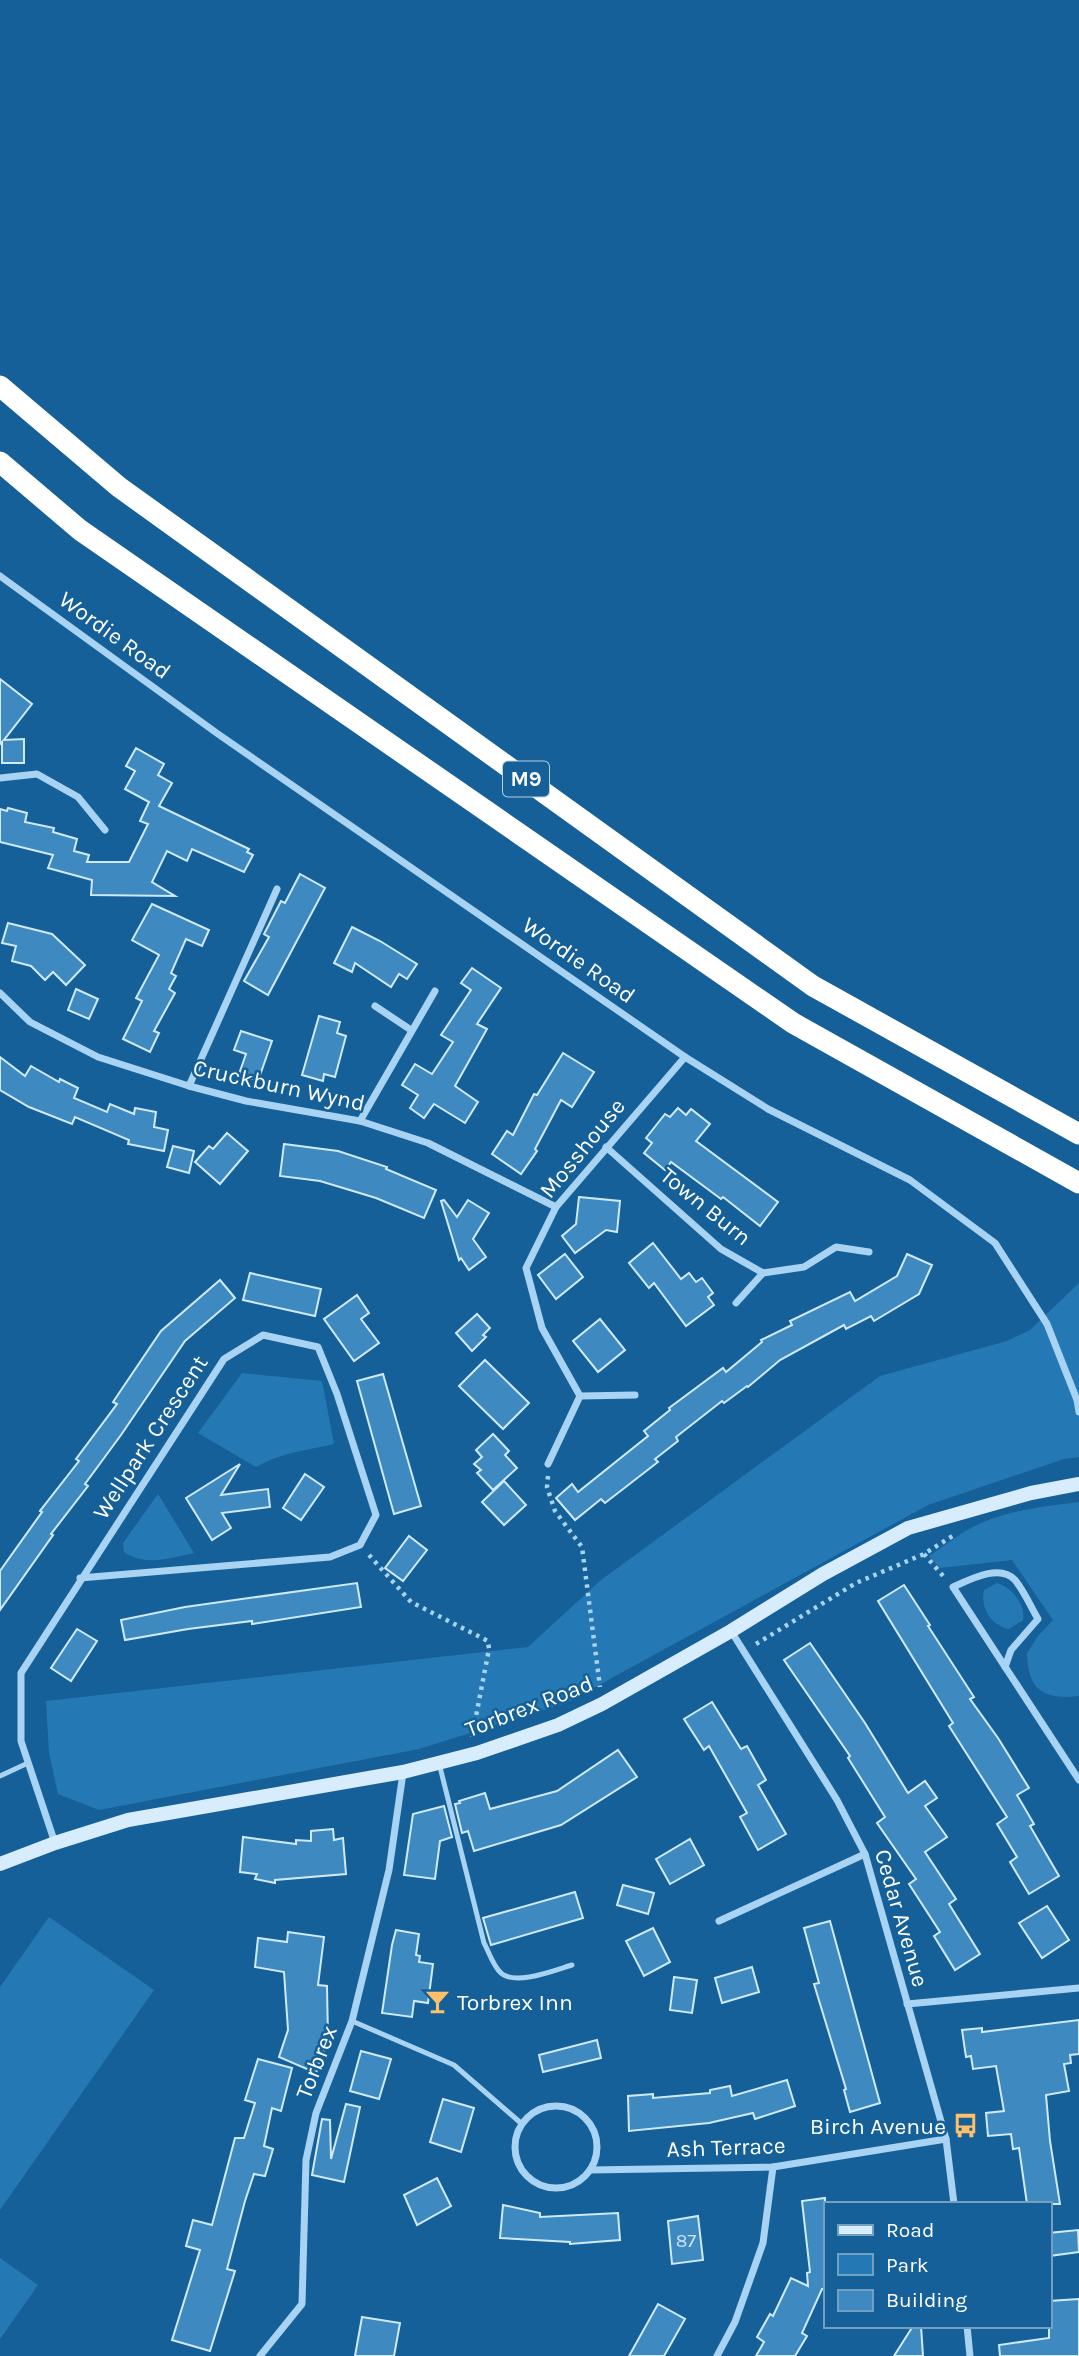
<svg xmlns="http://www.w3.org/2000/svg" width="1079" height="2356" font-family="Karla,sans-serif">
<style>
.green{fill:#2479b5}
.building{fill:#3d89c0;stroke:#d0eafd;stroke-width:2}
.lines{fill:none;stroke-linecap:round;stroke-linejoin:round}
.path{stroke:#a8d3f2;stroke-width:4.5;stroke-dasharray:3.5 5;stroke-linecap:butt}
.lane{stroke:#a8d3f2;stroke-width:5}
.street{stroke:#a8d3f2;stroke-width:7}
.secondary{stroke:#d7ecfc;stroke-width:14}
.highway{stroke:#fff;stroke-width:21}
.labels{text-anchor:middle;stroke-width:5;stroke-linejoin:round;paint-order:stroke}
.number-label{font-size:19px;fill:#cee2ef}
.shield{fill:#156098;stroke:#b9cfe0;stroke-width:2}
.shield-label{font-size:21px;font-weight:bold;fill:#fff}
.street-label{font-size:23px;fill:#fff;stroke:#156098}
.poi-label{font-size:23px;fill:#fff;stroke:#156098;text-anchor:start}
</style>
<rect width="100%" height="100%" fill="#156098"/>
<g class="green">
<polygon points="1079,1283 1079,1457 1064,1459 928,1505 566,1703 419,1749 99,1810 58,1794 49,1753 46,1701 528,1647 601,1580 880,1376 1007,1341 1030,1330"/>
<path d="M242 1373 322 1381 334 1444C307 1450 280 1453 256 1467L198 1433Z"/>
<path d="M158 1494 194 1553C170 1558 146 1567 124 1552L123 1543Z"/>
<path d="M1079 1502V1696C1044 1700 1028 1691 1027 1653L1038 1636 1053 1620 1012 1560 940 1568 929 1556C947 1544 965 1529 986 1521 1015 1509 1048 1506 1079 1502Z"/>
<path d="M997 1583C1011 1587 1026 1604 1023 1620L1009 1629C991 1625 980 1608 984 1590Z"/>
<polygon points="49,1917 154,1990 0,2210 0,1987"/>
<polygon points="0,2258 38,2285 0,2339"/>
</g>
<g class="building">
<polygon points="0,679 32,704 4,740 24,739 24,763 2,763 2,742 0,744"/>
<polygon points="136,748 164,764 158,775 172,783 159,806 249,849 247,852 253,855 244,872 192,849 187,861 167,851 152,882 175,896 91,895 92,880 48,868 53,855 0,842 0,809 7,811 8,808 27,813 25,822 54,828 53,832 77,839 74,851 89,855 87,862 129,862 148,824 140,821 149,802 125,789 135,771 126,766"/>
<polygon points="300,874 325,888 268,995 244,981 269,937 264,934 281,901 285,903"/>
<polygon points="152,904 209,930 202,946 186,939 171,973 176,976 169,989 175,993 154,1031 159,1033 150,1052 123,1039 142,1001 136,998 159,955 132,940"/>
<polygon points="8,923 52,934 85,965 66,985 53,972 45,980 31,966 12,961 16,946 2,943"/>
<polygon points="352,927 380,941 417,964 407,979 399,974 391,987 355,963 352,972 334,963"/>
<polygon points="472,968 501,988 477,1024 487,1029 455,1086 478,1102 465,1123 434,1104 424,1118 410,1108 418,1095 402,1085 415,1064 432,1074 453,1042 441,1035 471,990 461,983"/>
<polygon points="76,989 98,999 89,1019 68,1010"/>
<polygon points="319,1016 340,1022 337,1033 346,1036 335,1077 324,1074 323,1081 302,1075"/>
<polygon points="241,1031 272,1041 258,1081 239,1074 246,1054 234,1050"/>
<polygon points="563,1053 594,1072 572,1107 561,1100 535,1149 537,1151 521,1174 492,1154 507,1131 513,1135 534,1094 537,1095"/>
<polygon points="0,1057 25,1076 31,1066 59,1082 60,1079 78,1088 74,1098 107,1112 110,1104 134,1114 135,1108 156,1112 154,1127 168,1130 164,1151 128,1144 129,1140 75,1117 72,1124 29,1107 0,1090"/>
<polygon points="678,1108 686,1115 691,1109 710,1124 696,1141 778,1202 760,1226 723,1197 721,1199 671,1162 665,1170 644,1153 652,1143 646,1138 665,1114 670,1117"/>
<polygon points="227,1133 248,1151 220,1184 195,1162 209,1146 213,1149"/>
<polygon points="284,1144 338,1151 387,1167 386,1169 436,1190 424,1218 376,1198 320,1181 280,1176"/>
<polygon points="173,1146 194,1151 189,1173 167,1167"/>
<polygon points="579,1197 620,1201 617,1232 606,1230 575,1253 562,1236 576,1224"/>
<polygon points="444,1200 457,1217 468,1200 489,1213 473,1239 486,1257 469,1270 461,1258 459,1260 441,1201"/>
<polygon points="653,1243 681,1279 689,1273 696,1282 702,1278 713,1293 708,1297 714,1305 686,1326 654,1283 649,1288 629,1263"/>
<polygon points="565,1254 583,1277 556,1299 538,1275"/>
<polygon points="907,1254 932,1265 919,1294 874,1321 871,1316 846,1329 844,1325 780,1360 748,1387 747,1386 724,1403 722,1401 676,1437 678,1441 655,1459 658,1462 605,1503 601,1499 575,1520 556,1498 572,1484 578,1492 648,1436 644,1431 670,1410 669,1408 723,1368 726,1372 762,1342 761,1340 792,1325 790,1321 850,1292 855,1301 897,1276"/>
<polygon points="250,1273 321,1289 315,1316 243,1300"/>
<polygon points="220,1280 235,1298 185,1341 121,1435 85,1484 88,1486 51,1534 53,1535 0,1610 0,1571 42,1512 40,1511 79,1461 76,1459 117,1404 113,1402 161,1331"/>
<polygon points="357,1295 369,1313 361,1319 379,1343 354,1361 324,1319"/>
<polygon points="477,1314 490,1328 483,1335 486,1337 472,1351 456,1333"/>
<polygon points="600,1319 625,1350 598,1372 573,1341"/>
<polygon points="485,1360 529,1403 503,1429 459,1386"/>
<polygon points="383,1374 421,1506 394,1514 357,1381"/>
<polygon points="493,1434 509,1451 505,1455 517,1468 493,1490 477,1473 481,1470 474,1464 482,1457 476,1450"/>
<polygon points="240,1464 221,1495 268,1489 270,1507 222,1513 231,1528 212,1540 186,1498"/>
<polygon points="305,1474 324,1487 301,1520 283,1508"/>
<polygon points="504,1481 526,1505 504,1525 482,1502"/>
<polygon points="409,1536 427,1550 403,1581 385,1568"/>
<polygon points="357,1583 361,1607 252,1624 252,1621 188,1629 125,1640 121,1620 185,1607"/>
<polygon points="904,1585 930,1625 928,1626 974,1697 970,1699 998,1738 1029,1788 1017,1795 1034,1824 1030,1826 1059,1876 1029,1894 1010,1862 1017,1857 997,1824 1007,1817 949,1726 953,1723 878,1601"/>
<polygon points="77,1629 97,1641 71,1681 51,1668"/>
<polygon points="810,1643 865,1723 908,1793 925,1781 937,1798 925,1806 947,1837 925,1852 956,1899 949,1904 980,1954 955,1970 934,1936 940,1932 909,1884 916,1879 877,1823 885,1817 848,1758 850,1756 784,1660"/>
<polygon points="712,1702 741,1749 747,1746 766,1780 758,1785 786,1834 758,1850 740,1817 747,1813 709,1746 704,1750 684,1719"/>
<polygon points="618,1750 637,1777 561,1825 474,1851 468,1831 462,1833 455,1804 460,1803 459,1801 485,1793 490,1809 557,1791"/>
<polygon points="444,1806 452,1837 440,1841 435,1879 404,1875 413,1814"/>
<polygon points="333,1829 334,1840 343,1838 346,1874 275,1880 275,1883 255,1879 257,1874 240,1872 243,1837 296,1844 296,1840 311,1841 311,1831"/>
<polygon points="690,1839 704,1865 670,1884 656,1859"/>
<polygon points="623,1885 654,1893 648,1914 617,1905"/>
<polygon points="575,1892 583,1918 491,1945 483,1918"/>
<polygon points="1047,1906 1069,1940 1042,1958 1019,1923"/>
<polygon points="830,1921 880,2103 850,2112 844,2090 846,2089 814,1984 819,1983 804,1928"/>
<polygon points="653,1928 670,1962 644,1976 626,1941"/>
<polygon points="396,1930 419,1934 416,1955 420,1956 419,1962 433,1964 428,2003 414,2001 412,2017 382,2013 392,1945"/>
<polygon points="288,1932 324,1937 318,1985 327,1986 328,2040 316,2073 279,2057 288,2030 284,1972 255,1967 258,1938 287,1942"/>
<polygon points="752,1967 759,1992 722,2003 715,1978"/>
<polygon points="674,1977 697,1980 692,2013 670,2010"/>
<polygon points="1079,2020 1079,2054 1070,2055 1071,2063 1064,2064 1069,2091 1046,2095 1050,2141 1060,2204 1027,2204 1019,2148 1013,2149 1011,2134 988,2136 986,2113 1004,2111 996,2066 973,2069 971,2056 966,2057 962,2030 982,2028 982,2032"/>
<polygon points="597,2040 601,2058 543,2072 539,2055"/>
<polygon points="361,2051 391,2059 379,2099 350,2091"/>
<polygon points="258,2059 292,2068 281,2111 272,2108 264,2146 273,2149 265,2176 254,2174 245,2201 227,2269 235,2271 210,2351 172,2340 200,2250 186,2246 193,2220 212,2225 235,2138 244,2138 255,2103 245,2100"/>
<polygon points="787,2080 795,2106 755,2119 753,2113 709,2123 629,2131 628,2096 653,2094 653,2098 710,2093 710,2090 730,2086 732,2096"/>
<polygon points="443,2099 474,2108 461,2152 430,2142"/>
<polygon points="346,2104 360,2107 344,2182 312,2175 322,2119 330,2120 331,2159"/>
<polygon points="437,2178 451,2206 417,2225 404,2195"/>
<polygon points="825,2198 825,2289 822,2289 802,2333 807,2336 795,2356 756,2356 764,2342 757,2337 770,2314 773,2316 791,2278 808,2286 807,2273 810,2272 802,2201"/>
<polygon points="503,2205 540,2213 540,2217 618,2213 620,2240 570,2244 570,2242 500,2238"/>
<polygon points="698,2216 703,2260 672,2264 668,2221"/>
<polygon points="1078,2230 1079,2252 1049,2256 1049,2233"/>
<polygon points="1079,2299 1079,2356 1000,2356 999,2345 1049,2338 1049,2301"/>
<polygon points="658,2304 685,2319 664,2356 629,2356"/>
<polygon points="362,2317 400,2323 394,2356 355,2356"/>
<polygon points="913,2326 921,2326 923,2356 894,2356"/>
</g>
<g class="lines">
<g class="path">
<polyline points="548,1476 547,1487 555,1511 582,1547 600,1687"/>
<polyline points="924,1554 944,1577"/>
<polyline points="369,1555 411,1602 488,1641 489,1649 472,1737"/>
<polyline points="756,1644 856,1583 924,1554 954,1535"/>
</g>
<g class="lane">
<path d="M439 1763 484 1943C489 1952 493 1966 501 1973 515 1986 555 1970 572 1965"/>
<polyline points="0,1776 28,1763"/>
<polyline points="352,2021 454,2065 522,2124"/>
</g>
<g class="street">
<polyline points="0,576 218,734 685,1057 768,1109 910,1180 995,1243 1047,1324 1077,1400 1079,1412"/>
<polyline points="0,778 37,774 78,797 105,830"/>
<polyline points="0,993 30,1022 98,1057 189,1086 246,1101 360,1121 428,1143 556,1207"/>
<polyline points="375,1006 411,1030"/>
<polyline points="189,1086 277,889"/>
<polyline points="360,1121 435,991"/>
<polyline points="606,1147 721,1249 763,1273 804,1267 836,1247 869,1252"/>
<polyline points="736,1303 763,1273"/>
<polyline points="580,1396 635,1395"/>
<polyline points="548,1464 580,1396 542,1328 526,1268 556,1207 685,1057"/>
<polyline points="731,1631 837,1800 865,1854 946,2139 954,2204"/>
<path d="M1005 1667 1011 1650 1038 1619C1031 1607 1024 1591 1015 1580 1000 1563 969 1580 953 1587L1079 1780"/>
<polyline points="55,1843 21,1741 21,1673 224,1359 263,1335 318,1347 337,1394 376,1515 360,1545 330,1557 80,1578"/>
<polyline points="719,1921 865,1854"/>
<polyline points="907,2004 1079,1988"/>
<circle cx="556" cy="2147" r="41"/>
<polyline points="590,2170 773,2167 946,2139"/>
<polyline points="967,2326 970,2356"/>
<polyline points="260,2356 302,2304 306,2160 316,2113 352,2021 389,1870 403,1773"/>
<polyline points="717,2356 735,2322 763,2243 773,2167"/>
</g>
<polyline class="secondary" points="0,1864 55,1843 128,1820 403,1772 477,1753 558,1725 602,1704 731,1631 823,1574 908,1528 1031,1493 1079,1484"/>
<g class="highway">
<polyline points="0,386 119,487 813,986 1079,1134"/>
<polyline points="0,462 80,530 793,1023 1079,1183"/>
</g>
</g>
<defs>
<symbol id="bar-bare" viewBox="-9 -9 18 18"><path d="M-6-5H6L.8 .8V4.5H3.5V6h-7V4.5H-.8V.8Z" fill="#ffc069" stroke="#156098" stroke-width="2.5" paint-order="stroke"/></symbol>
<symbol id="bus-bare" viewBox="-9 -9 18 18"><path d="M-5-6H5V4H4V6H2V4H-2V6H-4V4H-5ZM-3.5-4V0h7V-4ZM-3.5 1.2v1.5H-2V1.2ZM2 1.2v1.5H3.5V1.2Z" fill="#ffc069" stroke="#156098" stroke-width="2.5" paint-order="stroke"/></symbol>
</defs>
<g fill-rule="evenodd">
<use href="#bar-bare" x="420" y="1984" width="35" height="35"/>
<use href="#bus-bare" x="948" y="2108" width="35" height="35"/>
</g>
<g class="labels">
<g class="number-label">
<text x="686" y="2247">87</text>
</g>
<rect class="shield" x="503" y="761.5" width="46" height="35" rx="5"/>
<g class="shield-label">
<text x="526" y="786">M9</text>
</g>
<g class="street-label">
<text transform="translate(115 635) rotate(36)" y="8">Wordie Road</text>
<text transform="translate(579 960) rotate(35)" y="8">Wordie Road</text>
<text transform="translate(279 1085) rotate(12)" y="8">Cruckburn Wynd</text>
<text transform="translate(582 1148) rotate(-51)" y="8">Mosshouse</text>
<text transform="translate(706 1206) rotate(39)" y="8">Town Burn</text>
<text transform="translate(150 1437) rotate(-57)" y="8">Wellpark Crescent</text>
<text transform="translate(529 1706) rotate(-21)" y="8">Torbrex Road</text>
<text transform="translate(902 1918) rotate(74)" y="8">Cedar Avenue</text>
<text transform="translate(316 2062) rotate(-69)" y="8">Torbrex</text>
<text transform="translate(726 2147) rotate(-2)" y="8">Ash Terrace</text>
</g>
<g class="poi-label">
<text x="457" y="2010">Torbrex Inn</text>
<text x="946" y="2134" text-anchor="end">Birch Avenue</text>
</g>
</g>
<rect x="824" y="2202" width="228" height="126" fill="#156098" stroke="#73a0c1" stroke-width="2"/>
<rect x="838" y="2225" width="35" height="10" fill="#d7ecfc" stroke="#73a0c1" stroke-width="2"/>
<text x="886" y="2237" font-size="21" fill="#ffffff">Road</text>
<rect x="838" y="2254" width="35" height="21" fill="#2479b5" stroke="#73a0c1" stroke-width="2"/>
<text x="886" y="2272" font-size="21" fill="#ffffff">Park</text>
<rect x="838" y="2290" width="35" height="21" fill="#3d89c0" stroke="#73a0c1" stroke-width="2"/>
<text x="886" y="2307" font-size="21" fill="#ffffff">Building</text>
</svg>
